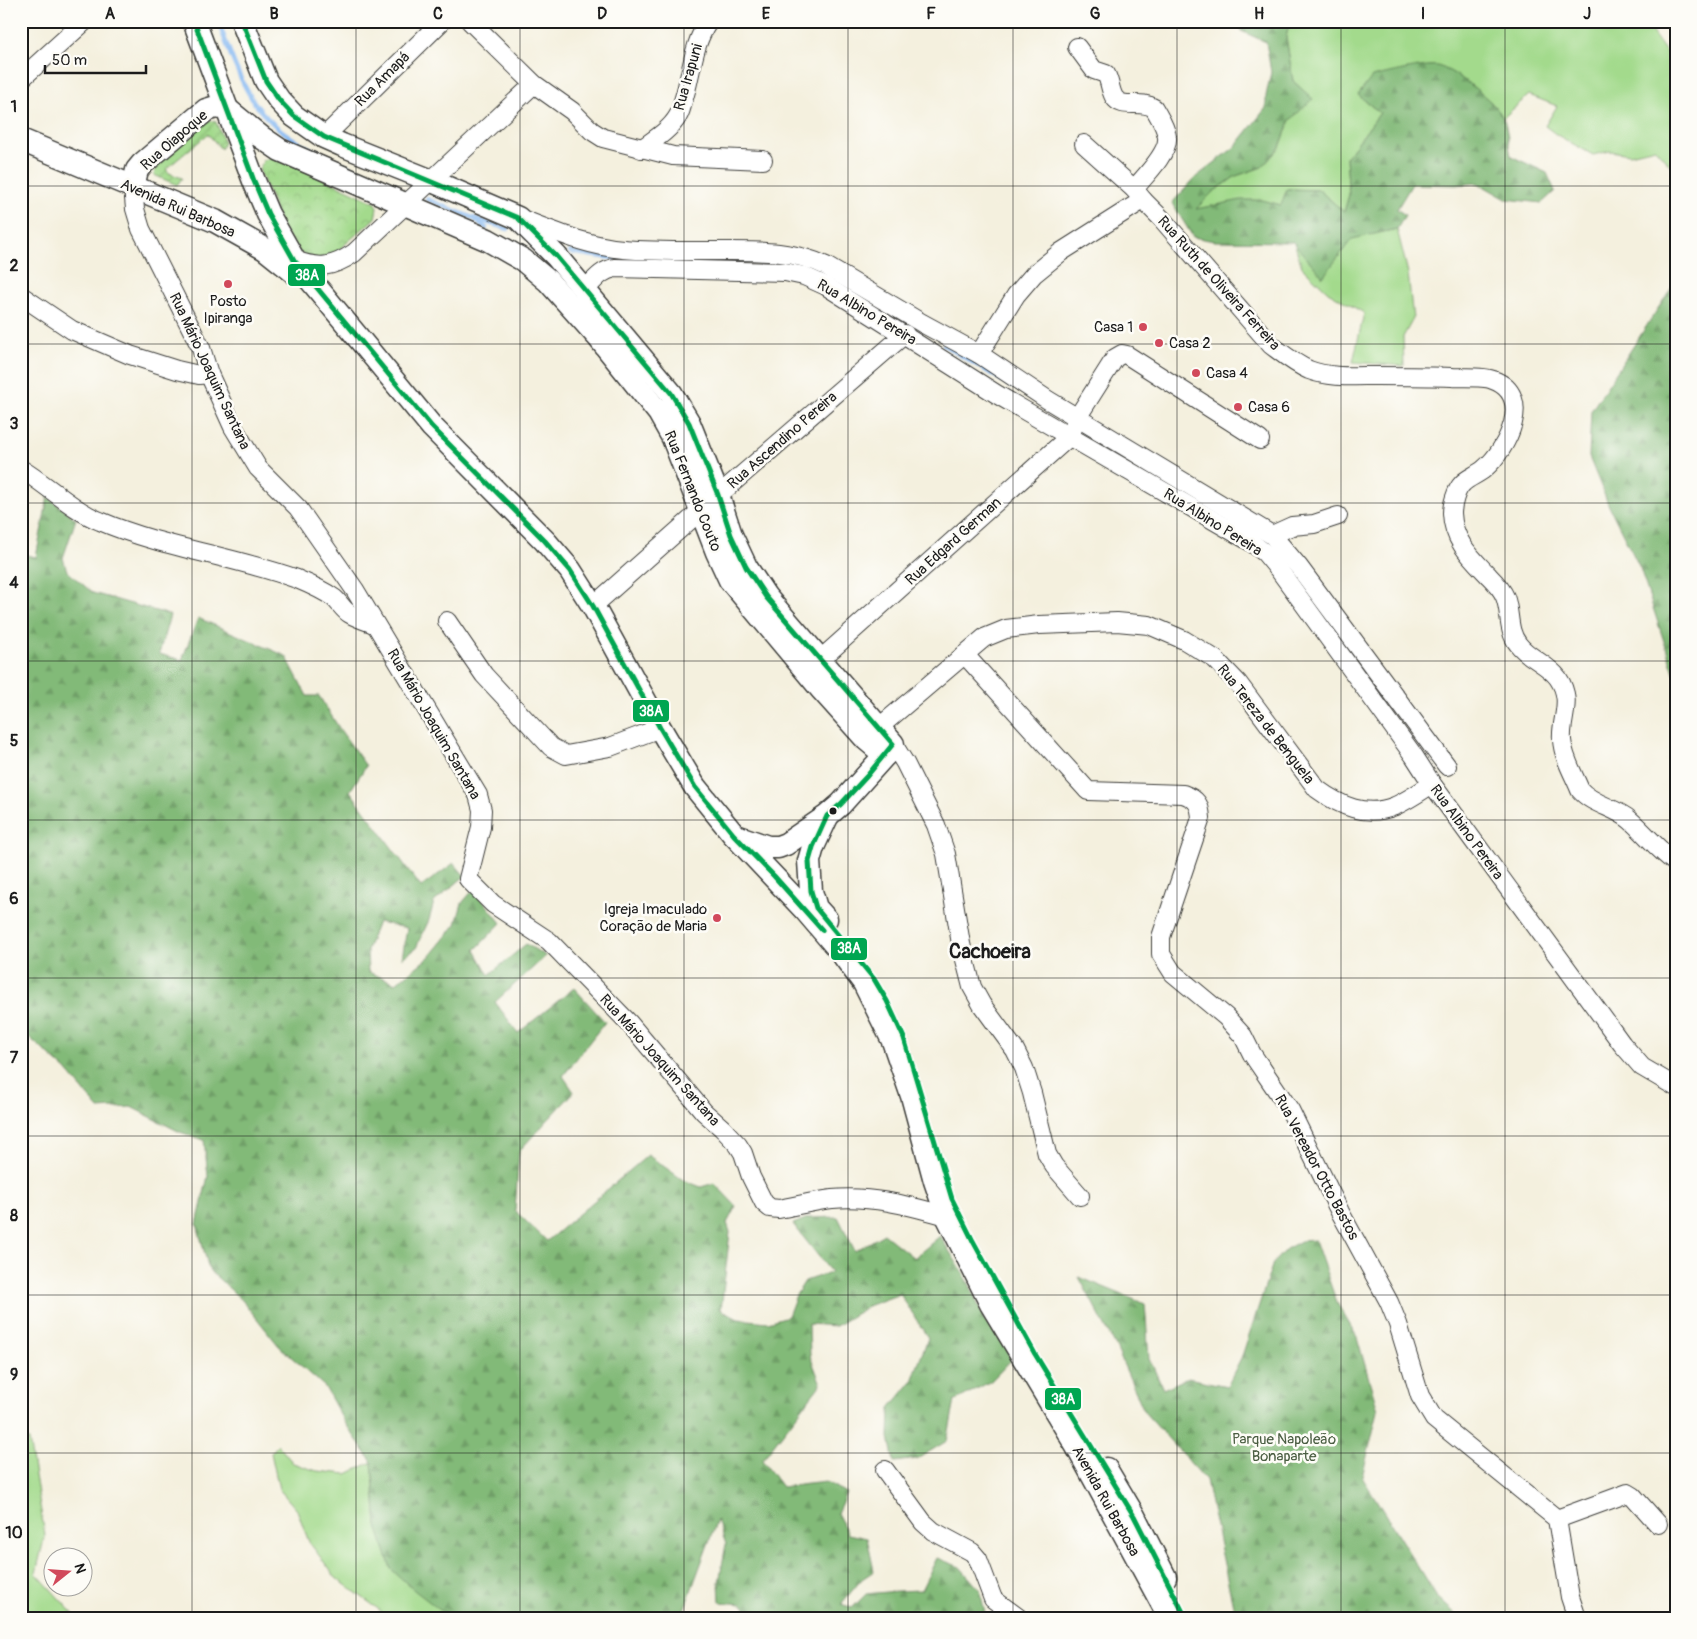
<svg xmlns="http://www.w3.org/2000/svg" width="1697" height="1639" font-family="Pangolin,sans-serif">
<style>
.grass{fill:#a3da8c;stroke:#607b54}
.forest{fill:url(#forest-firs);stroke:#4f6b4a}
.park{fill:url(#park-crowns);stroke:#607b54}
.garden{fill:url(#garden-furrows);stroke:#607b54}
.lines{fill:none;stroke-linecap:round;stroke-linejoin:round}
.stream{stroke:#84b8f2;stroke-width:4.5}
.minor-casing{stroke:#3c3c39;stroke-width:20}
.major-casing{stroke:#3c3c39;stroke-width:25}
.minor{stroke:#fff;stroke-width:18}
.major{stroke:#fff;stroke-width:22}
.bus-1-casing{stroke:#fdfcf7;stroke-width:9}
.bus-1{stroke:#00a651;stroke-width:5}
.grid{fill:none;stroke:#1c1c1c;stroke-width:1;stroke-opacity:0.55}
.poi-dot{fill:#d1495b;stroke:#fdfcf7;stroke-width:2}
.bus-dot{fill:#1c1c1c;stroke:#fdfcf7;stroke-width:2}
.labels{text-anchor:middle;stroke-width:5;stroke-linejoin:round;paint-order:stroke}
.street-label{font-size:15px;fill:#1c1c1c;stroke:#fdfcf7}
.poi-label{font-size:15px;fill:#1c1c1c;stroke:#fdfcf7;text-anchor:start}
.park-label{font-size:15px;fill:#4b5e43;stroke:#fdfcf7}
.district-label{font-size:20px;font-weight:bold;fill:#1c1c1c;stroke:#fdfcf7}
.line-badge{stroke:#fdfcf7;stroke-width:2}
.badge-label{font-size:14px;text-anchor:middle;font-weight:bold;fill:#fff}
.neatline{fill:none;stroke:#1c1c1c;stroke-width:2}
.grid-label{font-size:16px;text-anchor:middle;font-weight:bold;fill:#1c1c1c}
</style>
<defs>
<pattern id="forest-firs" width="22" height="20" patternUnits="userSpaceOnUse" patternTransform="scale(1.25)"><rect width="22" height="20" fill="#82ba78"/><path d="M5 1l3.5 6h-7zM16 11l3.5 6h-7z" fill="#709f67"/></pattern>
<pattern id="park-crowns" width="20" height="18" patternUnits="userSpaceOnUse" patternTransform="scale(1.25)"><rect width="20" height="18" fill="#a3da8c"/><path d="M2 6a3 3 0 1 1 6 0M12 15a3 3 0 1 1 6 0" fill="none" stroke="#8cba78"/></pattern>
<pattern id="garden-furrows" width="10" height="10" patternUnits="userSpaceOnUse" patternTransform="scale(1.25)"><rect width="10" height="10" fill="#a3da8c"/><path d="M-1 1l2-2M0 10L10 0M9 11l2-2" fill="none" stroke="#8cba78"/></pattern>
</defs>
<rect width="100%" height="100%" fill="#fdfcf7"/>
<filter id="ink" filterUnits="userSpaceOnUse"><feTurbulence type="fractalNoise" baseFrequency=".02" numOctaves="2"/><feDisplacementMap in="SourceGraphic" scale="10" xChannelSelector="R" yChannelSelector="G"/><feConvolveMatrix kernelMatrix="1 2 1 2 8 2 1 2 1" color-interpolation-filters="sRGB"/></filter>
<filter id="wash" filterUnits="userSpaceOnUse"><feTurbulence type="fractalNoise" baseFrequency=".0096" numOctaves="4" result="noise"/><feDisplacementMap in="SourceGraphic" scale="20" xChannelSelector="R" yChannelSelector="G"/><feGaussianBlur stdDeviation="1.12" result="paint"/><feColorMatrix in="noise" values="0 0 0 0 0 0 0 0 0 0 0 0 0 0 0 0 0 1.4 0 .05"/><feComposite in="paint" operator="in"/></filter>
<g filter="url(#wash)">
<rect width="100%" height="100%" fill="#f4f0de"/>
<g class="grass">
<polygon points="1290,21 1644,21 1676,66 1676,172 1655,148 1630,154 1610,151 1593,155 1557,135 1545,126 1557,106 1529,95 1503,118 1490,101 1358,95 1380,113 1346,158 1349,195 1344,212 1319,190 1287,189 1281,205 1262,200 1195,210 1213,192 1236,176 1262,167 1280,147 1290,120 1312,99 1293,81 1286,37"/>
<polygon points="1397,229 1408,273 1413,319 1403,337 1404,366 1353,362 1364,313 1328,292 1302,267 1294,242 1323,276 1352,238"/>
<polygon points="21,1434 29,1440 45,1535 36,1573 77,1618 21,1618"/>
<polygon points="278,1445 293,1463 317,1471 347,1474 372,1462 377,1526 440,1610 457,1618 382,1618 381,1611 336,1578 309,1542 297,1510 279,1489 271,1453"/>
</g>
<g class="forest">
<path d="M1237 21H1290L1286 37 1293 81 1313 99 1290 120 1280 147 1262 167 1236 176 1213 192 1196 209 1241 200H1262L1281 205 1287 189 1319 190 1344 212 1349 195 1346 158 1380 113 1358 95 1372 77C1386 74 1424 64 1437 66 1455 70 1495 101 1503 118 1508 129 1508 144 1511 156L1547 173 1555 191 1542 203 1506 199 1478 183 1456 185 1412 184 1397 209 1405 215 1397 229 1352 239 1323 277 1293 242 1214 241 1193 237 1172 203 1196 177 1235 147 1266 108V96L1271 72 1266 42 1241 31Z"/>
<polygon points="1676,281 1676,678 1640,568 1609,506 1589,457 1591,411"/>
<polygon points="48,497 76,519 63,558 67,571 93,593 170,615 159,654 182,660 198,618 286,656 307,696 319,696 341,731 366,766 350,791 421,887 454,863 465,876 434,902 429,920 416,948 402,958 407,928 378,922 367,950 368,972 396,983 429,957 456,924 462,903 474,889 501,923 475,950 489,975 526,944 546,956 495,1002 518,1033 574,988 605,1022 563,1076 574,1092 519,1151 515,1211 547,1241 648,1155 683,1180 701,1187 714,1183 736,1206 727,1223 730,1232 721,1310 738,1319 768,1322 788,1316 796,1295 805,1281 831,1272 793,1224 808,1218 838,1217 855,1251 884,1234 914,1258 940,1236 968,1281 984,1319 1014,1357 991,1381 955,1401 947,1441 917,1459 894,1462 889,1437 890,1408 912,1381 928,1338 900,1294 870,1305 836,1326 809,1324 810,1356 821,1384 762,1460 782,1487 826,1482 846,1493 837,1513 848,1534 867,1538 874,1571 862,1579 841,1604 852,1608 866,1594 897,1591 921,1590 937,1558 960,1567 980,1590 986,1618 953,1618 951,1613 943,1618 753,1618 743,1604 720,1602 719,1582 726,1544 717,1520 681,1618 457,1618 440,1610 414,1590 391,1569 377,1526 372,1462 343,1420 325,1387 279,1346 242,1300 209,1270 197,1224 208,1176 204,1140 180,1132 131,1107 99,1109 66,1070 21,1030 21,554 36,557"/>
<polygon points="1315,1240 1337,1303 1357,1337 1378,1411 1362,1477 1436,1596 1460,1618 1242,1618 1233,1606 1206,1480 1145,1413 1115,1345 1079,1277 1145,1304 1149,1358 1163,1389 1188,1378 1227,1386 1242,1356 1273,1263 1286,1249 1301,1241"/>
</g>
<polygon class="park" points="275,156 376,203 377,208 375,218 334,254 317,259 301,254 283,229 259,169 264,160"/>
<polygon class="garden" points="211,121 216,122 224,142 221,149 208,134 166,169 169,173 182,178 177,185 154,175 156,164 205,122"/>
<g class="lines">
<g class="stream">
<path d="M218 21C228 47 237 75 252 99 278 141 337 163 383 181"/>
<polyline points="427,199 473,218 508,229"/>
<polyline points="473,218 486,228"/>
<path d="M570 252C582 254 593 256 604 257 663 263 723 257 781 263"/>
<polyline points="811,270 827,276"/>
<polyline points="944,345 1012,386"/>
<polyline points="1084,432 1186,494"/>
</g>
</g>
</g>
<g filter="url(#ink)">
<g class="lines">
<defs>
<g id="minor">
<polyline points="470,21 534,84 572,111 592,131 603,138 673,156 763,160"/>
<polyline points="21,79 85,21"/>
<polyline points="324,137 442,21"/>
<polyline points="1084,144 1134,189"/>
<path d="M641 149C655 139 670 130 678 116 681 111 682 106 683 101 692 75 692 44 709 21"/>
<path d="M133 187 135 209 141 229 201 348 209 374 233 427 258 468 298 508 355 590 478 795 482 810 481 827 468 879 493 904 549 941 629 1023 704 1112 722 1128 738 1145 743 1153 751 1177 764 1203 770 1208 779 1209C796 1206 814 1201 832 1199 871 1195 910 1206 947 1216"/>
<path d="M1143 200 1161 218 1271 345C1283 354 1295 364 1309 370 1330 378 1354 376 1376 376 1402 376 1427 376 1452 377 1463 378 1484 376 1493 380 1535 395 1507 450 1484 469 1477 475 1467 478 1462 484 1456 490 1452 505 1452 513 1453 541 1471 557 1489 576 1495 582 1502 589 1505 597 1511 612 1507 630 1518 644 1528 658 1548 664 1558 678 1574 701 1560 719 1562 740 1563 757 1574 775 1580 790 1593 805 1615 807 1630 820 1646 834 1659 851 1676 863"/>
<path d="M521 219C554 231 587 246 623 249 658 252 694 251 729 251 762 251 796 251 826 266L922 323 979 354 1048 400 1272 535 1299 567 1447 766"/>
<path d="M294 260C319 269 332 268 354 253L534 84"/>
<path d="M584 291C594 281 601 270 615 268L785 272 804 276 826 286 998 395 1251 542 1265 553 1279 570 1414 756 1432 784 1622 1044 1642 1067 1676 1087"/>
<polyline points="23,297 72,330 130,355 177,370 199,375 209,374"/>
<path d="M979 354 1016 295 1034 274 1061 252 1143 200 1134 189C1144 177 1169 153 1167 137 1166 127 1159 117 1154 108 1140 99 1122 110 1114 97 1110 90 1110 81 1106 74L1094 70 1077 47"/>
<path d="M21 469C46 484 74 511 100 521 163 548 233 556 297 579 309 584 323 590 334 598 340 603 343 610 350 614 357 618 366 621 374 624"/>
<polyline points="1272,535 1292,526 1314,524 1338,516"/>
<polyline points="593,606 707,505 905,334"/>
<polyline points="447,621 484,675 551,747 566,755 610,747 660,728"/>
<path d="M965 655 1088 791 1183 794C1197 799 1200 804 1201 818L1161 937V954L1173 973 1226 1017 1243 1036 1252 1054 1290 1110 1340 1212 1389 1302 1398 1324 1420 1396 1434 1419 1557 1519 1570 1597 1577 1618"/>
<polyline points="821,659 1070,436 1077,418 1115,358 1122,354 1127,355 1260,440"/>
<path d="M870 735 984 638 1006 629 1039 625 1117 622 1149 625 1184 640 1215 659 1238 683 1317 789C1340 806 1366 818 1395 806 1408 800 1420 792 1432 784"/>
<polyline points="893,744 905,763 936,825 946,854 961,944 972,987 982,1005 1015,1050 1024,1068 1032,1093 1047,1154 1054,1166 1080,1196"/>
<polyline points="885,1470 923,1522 933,1531 972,1552 978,1559 993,1599 1019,1618"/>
<polyline points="1557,1519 1628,1493 1633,1496 1658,1524"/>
</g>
<g id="major">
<polyline points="194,21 254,181 268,214 294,260 432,427 545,541 570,570 593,606 660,728 695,787 734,835 806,911 841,952 864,983 893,1041 912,1096 935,1181 947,1216 991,1304 1076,1445 1170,1618"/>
<polyline points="242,21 266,81 279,100 294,116 324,137 342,145 432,181 518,218 556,256 671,393 689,423 718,495 731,535 746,567 766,597 893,744 885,755 841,804 827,816 786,844 778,847 768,847 739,837"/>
<polyline points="228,110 261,137 280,150 488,240 523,260 548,281 599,338 659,413 673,438 717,552 730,580 822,690 866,739 885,755"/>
<polyline points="21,140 215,221 265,249 295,273"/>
<polyline points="133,187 137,170 142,164 206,110 216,107 226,109"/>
<polyline points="826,919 816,908 811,891 809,861 813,847 827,817"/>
<polyline points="1106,1469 1134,1516 1165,1577"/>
</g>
</defs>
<use href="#minor" class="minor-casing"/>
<use href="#major" class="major-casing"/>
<use href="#minor" class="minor"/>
<use href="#major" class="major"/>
<defs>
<g id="bus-1">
<polyline points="194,21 254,181 268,214 294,260 432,427 545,541 570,570 593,606 660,728 695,787 734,835 774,876 822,930"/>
<polyline points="242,21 266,81 279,100 294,116 324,137 518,218 556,256 671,393 689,423 718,495 731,535 746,567 766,597 893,744 867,776 841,804 827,816 813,847 809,861 811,891 816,908 874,979 887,1001 904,1038 952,1199 973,1241 1035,1354 1134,1516 1186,1618"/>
</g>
</defs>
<use href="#bus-1" class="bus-1-casing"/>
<use href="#bus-1" class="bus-1"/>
</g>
</g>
<path class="grid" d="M192 21V1618M356 21V1618M520 21V1618M684 21V1618M848 21V1618M1013 21V1618M1177 21V1618M1341 21V1618M1505 21V1618M21 186H1676M21 344H1676M21 503H1676M21 661H1676M21 820H1676M21 978H1676M21 1136H1676M21 1295H1676M21 1453H1676"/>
<g class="poi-dot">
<circle cx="228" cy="284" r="5"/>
<circle cx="1143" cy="327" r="5"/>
<circle cx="1159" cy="343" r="5"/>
<circle cx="1196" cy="373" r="5"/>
<circle cx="1238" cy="407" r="5"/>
<circle cx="717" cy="918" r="5"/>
</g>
<circle class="bus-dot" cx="833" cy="811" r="4.5"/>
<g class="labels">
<g class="street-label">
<text transform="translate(688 77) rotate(-74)" y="5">Rua Irapuni</text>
<text transform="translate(382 79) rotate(-45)" y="5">Rua Amapá</text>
<text transform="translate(174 140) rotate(-41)" y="5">Rua Oiapoque</text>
<text transform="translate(178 208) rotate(24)" y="5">Avenida Rui Barbosa</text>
<text transform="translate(1219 283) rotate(48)" y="5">Rua Ruth de Oliveira Ferreira</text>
<text transform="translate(867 312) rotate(31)" y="5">Rua Albino Pereira</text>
<text transform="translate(210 371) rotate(65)" y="5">Rua Mário Joaquim Santana</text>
<text transform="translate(782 440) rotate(-41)" y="5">Rua Ascendino Pereira</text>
<text transform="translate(693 491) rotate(68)" y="5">Rua Fernando Couto</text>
<text transform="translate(1213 522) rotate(32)" y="5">Rua Albino Pereira</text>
<text transform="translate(953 541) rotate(-42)" y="5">Rua Edgard German</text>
<text transform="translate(434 724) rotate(60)" y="5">Rua Mário Joaquim Santana</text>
<text transform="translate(1266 724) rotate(52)" y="5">Rua Tereza de Benguela</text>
<text transform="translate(1467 832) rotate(54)" y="5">Rua Albino Pereira</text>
<text transform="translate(660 1060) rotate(48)" y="5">Rua Mário Joaquim Santana</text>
<text transform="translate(1317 1167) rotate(62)" y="5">Rua Vereador Otto Bastos</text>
<text transform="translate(1106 1501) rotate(61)" y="5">Avenida Rui Barbosa</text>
</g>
<g class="poi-label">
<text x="228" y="306" text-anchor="middle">Posto<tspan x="228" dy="17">Ipiranga</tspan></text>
<text x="1133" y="332" text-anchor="end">Casa 1</text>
<text x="1169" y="348">Casa 2</text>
<text x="1206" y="378">Casa 4</text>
<text x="1248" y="412">Casa 6</text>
<text x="707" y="914" text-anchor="end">Igreja Imaculado<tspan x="707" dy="17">Coração de Maria</tspan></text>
</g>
<g class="park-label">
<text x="1284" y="1444">Parque Napoleão<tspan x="1284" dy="17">Bonaparte</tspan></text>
</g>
<g class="district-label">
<text x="990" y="958">Cachoeira</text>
</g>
</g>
<g class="line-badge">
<rect x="287" y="263" width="39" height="24" rx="5" fill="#00a651"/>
<rect x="632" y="699" width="38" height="24" rx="5" fill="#00a651"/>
<rect x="830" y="937" width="38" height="24" rx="5" fill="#00a651"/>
<rect x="1044" y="1387" width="38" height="24" rx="5" fill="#00a651"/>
</g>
<g class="badge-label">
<text x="307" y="280">38A</text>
<text x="651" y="716">38A</text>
<text x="849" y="953">38A</text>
<text x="1063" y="1404">38A</text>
</g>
<rect width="1697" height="1639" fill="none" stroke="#fdfcf7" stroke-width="55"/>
<g transform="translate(68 1572) rotate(73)"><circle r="24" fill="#fdfcf7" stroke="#a3a29f"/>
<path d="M0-4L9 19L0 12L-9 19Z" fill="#d1495b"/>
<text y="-8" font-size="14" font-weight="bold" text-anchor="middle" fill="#1c1c1c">N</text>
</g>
<path d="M45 65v8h101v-8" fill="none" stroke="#1c1c1c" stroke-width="2.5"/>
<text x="52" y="65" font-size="15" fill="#1c1c1c" stroke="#fdfcf7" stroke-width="4" paint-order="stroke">50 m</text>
<rect x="28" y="28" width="1642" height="1584" class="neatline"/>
<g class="grid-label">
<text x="110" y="19">A</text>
<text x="274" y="19">B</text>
<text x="438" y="19">C</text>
<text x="602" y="19">D</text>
<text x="766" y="19">E</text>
<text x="931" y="19">F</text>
<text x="1095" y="19">G</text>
<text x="1259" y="19">H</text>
<text x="1423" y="19">I</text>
<text x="1587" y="19">J</text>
<text x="14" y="112">1</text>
<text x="14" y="271">2</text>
<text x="14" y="429">3</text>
<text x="14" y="588">4</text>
<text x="14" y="746">5</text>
<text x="14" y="904">6</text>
<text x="14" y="1063">7</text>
<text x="14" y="1221">8</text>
<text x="14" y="1380">9</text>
<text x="14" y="1538">10</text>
</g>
</svg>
